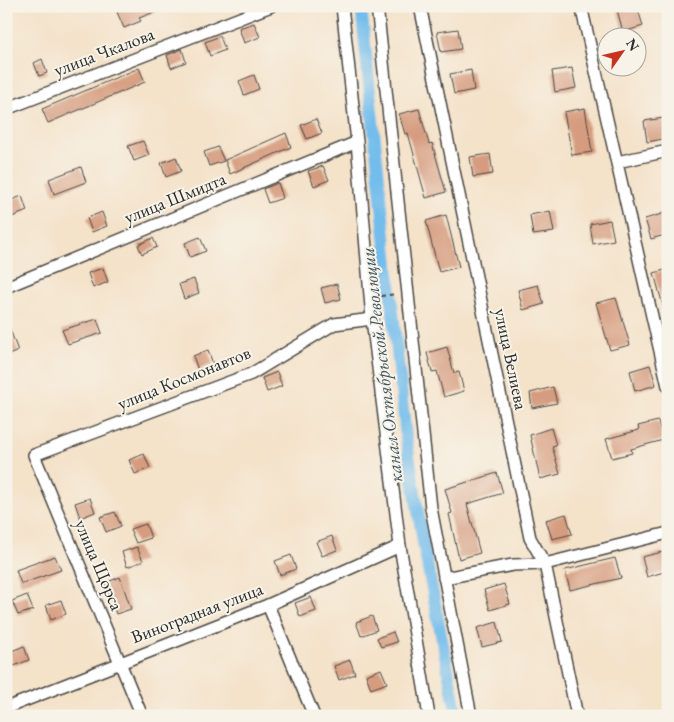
<svg xmlns="http://www.w3.org/2000/svg" width="674" height="722" font-family="'EB Garamond',serif">
<style>
.lines{fill:none;stroke-linecap:round;stroke-linejoin:round}
.canal{stroke:#73bdec;stroke-width:12}
.building{fill:#d69c7f}
.minor-casing{stroke:#494643;stroke-width:14}
.path{stroke:#494643;stroke-width:2;stroke-dasharray:4 4;stroke-linecap:butt}
.minor{stroke:#fff;stroke-width:11}
.labels{text-anchor:middle;stroke-width:4;stroke-linejoin:round;paint-order:stroke}
.street-label{font-size:18px;fill:#2b2b2b;stroke:#f7f3e8}
.water-label{font-size:19px;font-style:italic;fill:#415765;stroke:#f7f3e8}
</style>
<rect width="100%" height="100%" fill="#f7f3e8"/>
<filter id="ink" filterUnits="userSpaceOnUse"><feTurbulence type="fractalNoise" baseFrequency=".02" numOctaves="2"/><feDisplacementMap in="SourceGraphic" scale="10" xChannelSelector="R" yChannelSelector="G"/><feConvolveMatrix kernelMatrix="1 2 1 2 8 2 1 2 1" color-interpolation-filters="sRGB"/></filter>
<filter id="wash" filterUnits="userSpaceOnUse"><feTurbulence type="fractalNoise" baseFrequency=".0096" numOctaves="4" result="noise"/><feDisplacementMap in="SourceGraphic" scale="20" xChannelSelector="R" yChannelSelector="G"/><feGaussianBlur stdDeviation="1.12" result="paint"/><feColorMatrix in="noise" values="0 0 0 0 0 0 0 0 0 0 0 0 0 0 0 0 0 1.4 0 .05"/><feComposite in="paint" operator="in"/></filter>
<g filter="url(#wash)">
<rect width="100%" height="100%" fill="#f4e2c9"/>
<g class="lines">
<polyline class="canal" points="361,6 406,437 424,548 457,716"/>
</g>
<g id="blocks">
<g class="building">
<polygon points="130,6 168,6 168,7 139,18 141,21 124,28 117,12"/>
<polygon points="616,6 637,6 643,26 623,32"/>
<polygon points="254,23 260,37 244,43 239,28"/>
<polygon points="458,29 461,49 441,52 437,32"/>
<polygon points="220,36 225,50 210,56 205,42"/>
<polygon points="182,49 186,62 171,68 167,55"/>
<polygon points="42,59 47,73 39,76 34,63"/>
<polygon points="139,68 145,82 48,123 42,109"/>
<polygon points="572,68 576,88 555,92 552,71"/>
<polygon points="471,70 474,90 454,94 450,74"/>
<polygon points="254,75 259,89 244,95 239,81"/>
<polygon points="585,108 592,152 572,155 564,112"/>
<polygon points="419,109 429,144 432,143 446,192 426,198 408,133 405,134 399,114"/>
<polygon points="664,118 668,138 647,142 644,121"/>
<polygon points="316,119 322,133 307,139 301,125"/>
<polygon points="286,133 291,147 230,174 225,160"/>
<polygon points="143,141 149,155 134,161 128,146"/>
<polygon points="218,147 224,161 209,166 204,152"/>
<polygon points="490,154 493,174 473,177 470,157"/>
<polygon points="176,157 181,171 166,177 161,163"/>
<polygon points="323,166 329,180 314,186 308,171"/>
<polygon points="81,167 86,182 54,194 49,179"/>
<polygon points="278,183 283,198 268,203 263,189"/>
<polygon points="22,196 27,211 12,217 6,202"/>
<polygon points="550,211 554,232 533,235 530,215"/>
<polygon points="102,212 107,226 92,232 87,218"/>
<polygon points="665,213 668,234 651,239 645,219"/>
<polygon points="446,215 459,267 439,272 426,221"/>
<polygon points="610,220 614,240 593,244 590,224"/>
<polygon points="200,237 206,251 190,257 185,243"/>
<polygon points="153,238 157,247 142,254 138,245"/>
<polygon points="103,268 108,282 93,288 88,273"/>
<polygon points="668,269 668,313 665,313 654,273"/>
<polygon points="194,279 199,293 184,299 179,284"/>
<polygon points="337,284 341,299 325,303 321,288"/>
<polygon points="538,285 544,304 523,310 518,290"/>
<polygon points="616,298 630,345 610,350 596,303"/>
<polygon points="97,319 102,333 68,344 62,330"/>
<polygon points="7,321 18,351 6,356 6,322"/>
<polygon points="447,347 454,373 459,372 464,391 444,397 437,371 432,372 427,353"/>
<polygon points="208,350 213,364 198,370 193,356"/>
<polygon points="650,365 656,385 635,391 630,371"/>
<polygon points="277,372 282,386 267,392 262,378"/>
<polygon points="553,387 557,403 532,408 530,393"/>
<polygon points="658,421 663,440 631,449 632,453 612,458 606,439 639,430 638,426"/>
<polygon points="551,428 556,445 552,446 560,474 540,479 530,435"/>
<polygon points="144,454 150,468 135,474 129,460"/>
<polygon points="497,473 503,493 467,504 480,553 459,559 449,514 452,513 445,489"/>
<polygon points="90,498 95,512 80,518 75,503"/>
<polygon points="115,512 121,526 106,532 100,517"/>
<polygon points="566,514 572,534 552,539 546,520"/>
<polygon points="146,524 151,538 136,543 130,529"/>
<polygon points="332,536 337,550 322,556 316,542"/>
<polygon points="137,547 143,561 127,567 122,552"/>
<polygon points="662,552 667,571 647,577 642,557"/>
<polygon points="291,555 296,569 280,575 275,561"/>
<polygon points="55,556 61,570 21,584 16,570"/>
<polygon points="615,558 621,578 570,590 565,570"/>
<polygon points="120,577 131,609 116,614 105,583"/>
<polygon points="504,584 510,604 490,610 484,590"/>
<polygon points="27,595 33,610 18,615 12,601"/>
<polygon points="311,597 316,611 300,617 295,603"/>
<polygon points="61,600 66,614 51,620 46,605"/>
<polygon points="372,616 377,630 361,636 356,622"/>
<polygon points="497,622 502,642 482,647 477,628"/>
<polygon points="393,632 397,642 381,647 377,638"/>
<polygon points="24,646 29,660 14,666 9,652"/>
<polygon points="350,660 355,674 339,680 334,666"/>
<polygon points="381,669 387,683 371,689 366,675"/>
</g>
</g>
</g>
<g filter="url(#ink)">
<use href="#blocks" fill-opacity="0" stroke="#494643" stroke-width="1"/>
<g class="lines">
<defs>
<g id="minor">
<polyline points="342,6 357,142 372,319 400,546 429,716"/>
<polyline points="377,6 431,508 471,716"/>
<polyline points="420,6 530,538 545,564 577,716"/>
<polyline points="581,6 668,386"/>
<polyline points="6,109 271,6"/>
<polyline points="617,162 668,151"/>
<polyline points="6,287 357,142"/>
<polyline points="444,578 513,565 545,564 668,533"/>
<polyline points="268,605 314,716"/>
<polyline points="6,708 268,605 400,546"/>
<polyline points="142,716 34,455 251,374 334,324 372,319"/>
</g>
</defs>
<use href="#minor" class="minor-casing"/>
<polyline class="path" points="381,296 396,294"/>
<use href="#minor" class="minor"/>
</g>
</g>
<g class="labels">
<g class="street-label">
<text transform="translate(104 52) rotate(-21)" y="6">улица Чкалова</text>
<text transform="translate(175 198) rotate(-22)" y="6">улица Шмидта</text>
<text transform="translate(511 359) rotate(78)" y="6">улица Велиева</text>
<text transform="translate(184 378) rotate(-22)" y="6">улица Космонавтов</text>
<text transform="translate(99 565) rotate(67)" y="6">улица Щорса</text>
<text transform="translate(197 613) rotate(-21)" y="6">Виноградная улица</text>
</g>
<g class="water-label">
<text transform="translate(381 365) rotate(-97)" y="7">канал Октябрьской Революции</text>
</g>
</g>
<rect width="674" height="722" fill="none" stroke="#f7f3e8" stroke-width="25"/>
<g transform="translate(622 52) rotate(56)"><circle r="24" fill="#f7f3e8" stroke="#a5a39c"/>
<path d="M0-4L9 19L0 12L-9 19Z" fill="#c8321e"/>
<text y="-8" font-size="14" font-weight="bold" text-anchor="middle" fill="#2b2b2b">N</text>
</g>
</svg>
